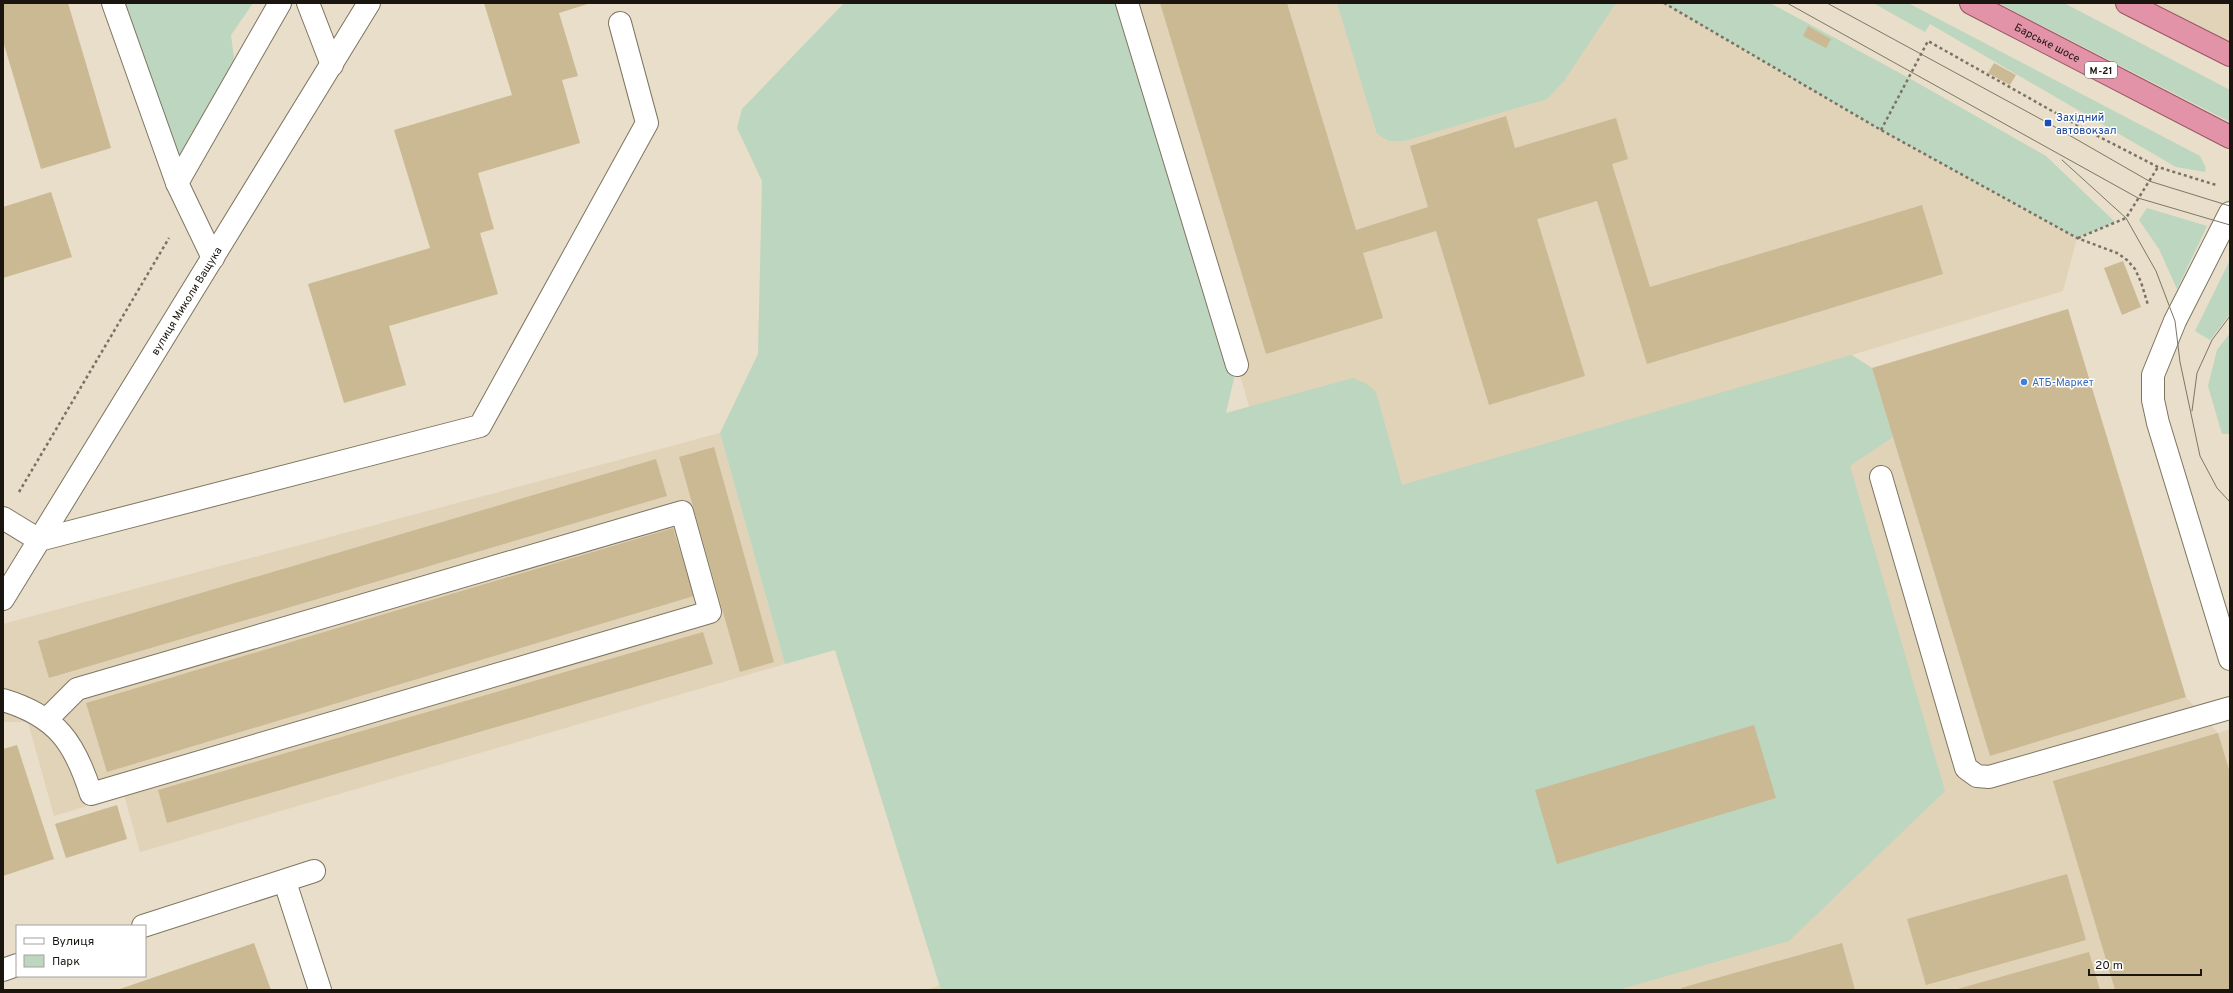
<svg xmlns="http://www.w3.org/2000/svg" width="2233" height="993" font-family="Overpass,sans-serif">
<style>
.built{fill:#e1d3b8}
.green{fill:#bcd6bf}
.building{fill:#cbb994}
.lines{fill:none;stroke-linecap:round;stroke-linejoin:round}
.service-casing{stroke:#7e7561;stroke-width:24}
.minor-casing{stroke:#7e7561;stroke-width:24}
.trunk-casing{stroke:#985664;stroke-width:24}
.path{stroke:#797265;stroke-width:2.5;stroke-dasharray:3 3;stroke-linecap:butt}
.service{stroke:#fff;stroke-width:22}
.minor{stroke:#fff;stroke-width:22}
.trunk{stroke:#e393a8;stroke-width:22}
.tram{stroke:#7d7668;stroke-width:1}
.transit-dot{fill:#1a4fb4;stroke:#fff;stroke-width:1.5}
.shop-dot{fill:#3f7fe0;stroke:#fff;stroke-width:1.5}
.labels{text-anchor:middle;stroke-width:3;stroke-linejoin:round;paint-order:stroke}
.shield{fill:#fff;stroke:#5f5c57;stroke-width:1}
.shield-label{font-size:10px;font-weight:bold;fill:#1a160f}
.street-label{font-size:11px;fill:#1a160f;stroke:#fff}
.transit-label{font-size:11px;fill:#164399;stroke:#fff;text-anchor:start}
.shop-label{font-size:11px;fill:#366cbe;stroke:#fff;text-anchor:start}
</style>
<rect width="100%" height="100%" fill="#e8dec9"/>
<g class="built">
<polygon points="1127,3 1664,3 1881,130 2077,238 2063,291 1852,355 1872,368 1990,756 2186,697 2218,733 2230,729 2230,990 925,990 940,985 835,650 1282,520 1237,365"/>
<polygon points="2135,3 2230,3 2230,53"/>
<polygon points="720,433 785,664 140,852 124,795 54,816 28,722 3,722 3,624"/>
</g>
<g class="green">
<polygon points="124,3 253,3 231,35 234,59 180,164"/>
<polygon points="844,3 1127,3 1237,365 1226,413 1353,378 1367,384 1376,392 1402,485 1851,355 1872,368 1893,437 1850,466 1945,791 1789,941 1618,990 941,990 835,650 785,664 720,433 758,354 762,181 737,128 742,109"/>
<polygon points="1337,3 1616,3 1564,81 1547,99 1404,141 1389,141 1377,134"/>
<polygon points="1664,3 1770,3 1909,78 2046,156 2115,222 2077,238 1881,130"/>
<polygon points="1873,3 1908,3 2200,156 2206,168 2205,172 2176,167 1930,24 1925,32"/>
<polygon points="1998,3 2064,3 2230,90 2230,122"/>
<polygon points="2147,208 2207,226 2177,289 2159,249 2139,220"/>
<polygon points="2230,260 2230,314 2210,340 2195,331"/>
<polygon points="2230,333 2230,434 2222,434 2208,386 2217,350"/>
</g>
<g class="building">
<polygon points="3,3 68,3 111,148 41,169 3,41"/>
<polygon points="484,3 591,3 559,13 578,76 562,80 580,143 478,173 494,229 480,233 498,294 389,326 406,385 344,403 308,284 430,248 394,130 512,95"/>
<polygon points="1160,3 1287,3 1356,230 1428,207 1410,146 1506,116 1515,148 1616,118 1628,159 1612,164 1650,287 1922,205 1943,274 1647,364 1597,201 1537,219 1585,376 1489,405 1436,231 1363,253 1383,318 1266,354"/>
<polygon points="1808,26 1831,39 1826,48 1803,36"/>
<polygon points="1994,63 2016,75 2010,85 1988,73"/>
<polygon points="51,192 72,257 3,278 3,207"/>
<polygon points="2123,261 2141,307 2122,315 2104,268"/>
<polygon points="2068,309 2186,697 1990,756 1872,368"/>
<polygon points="714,447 774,662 740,672 679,457"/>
<polygon points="656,459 667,496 49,678 38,641"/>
<polygon points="673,528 694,596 107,772 86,703"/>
<polygon points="703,632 713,664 167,823 158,790"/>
<polygon points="1754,725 1776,798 1557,864 1535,790"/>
<polygon points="2218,733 2230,773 2230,990 2115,990 2053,781"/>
<polygon points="17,745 54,859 3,876 3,749"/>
<polygon points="117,805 127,839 66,858 55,824"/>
<polygon points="2067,874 2086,940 1926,985 1907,919"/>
<polygon points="254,943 271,990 117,990"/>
<polygon points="1842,943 1855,990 1682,990 1681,988"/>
<polygon points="2089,952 2100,990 1954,990"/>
</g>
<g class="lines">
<defs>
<g id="service">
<polyline points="113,3 177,183 213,258"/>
<polyline points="308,3 332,65"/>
<polyline points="1127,3 1237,365"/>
<polyline points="177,183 280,3"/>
<polyline points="2230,213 2175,321 2153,375 2153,400 2158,423 2230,659"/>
<polyline points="1881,477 1966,768 1977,776 1989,777 2230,708"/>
<polyline points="3,518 39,540 480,426 647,123 620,23"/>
<path d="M3 700C57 716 75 743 91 794L710 612 682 512 77 689 46 720"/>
<polyline points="285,882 320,990"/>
<polyline points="143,926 314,871"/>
<polyline points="3,970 17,965"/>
</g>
<g id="minor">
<path id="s1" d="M3 599 369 3"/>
</g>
<g id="trunk">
<path id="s2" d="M1971 3 2230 137"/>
<polyline points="2127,3 2230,55"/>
</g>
</defs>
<use href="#service" class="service-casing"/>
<use href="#minor" class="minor-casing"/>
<use href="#trunk" class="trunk-casing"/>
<g class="path">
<polyline points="1664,3 1881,130 2077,238 2117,253 2127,260 2135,269 2141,282 2148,305"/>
<polyline points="1881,130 1928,41 2084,129 2158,167 2216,185"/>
<polyline points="2078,238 2126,218 2158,167"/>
<polyline points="19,492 169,238"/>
</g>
<use href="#service" class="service"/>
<use href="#minor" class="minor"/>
<use href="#trunk" class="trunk"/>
<g class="tram">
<polyline points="1787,3 2138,198 2230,225"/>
<polyline points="1827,3 2048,123 2149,181 2230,206"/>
<polyline points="2062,160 2126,218 2156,271 2175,321 2180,362 2200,456 2217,488 2230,502"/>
<polyline points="2192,411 2197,373 2212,340 2230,316"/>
</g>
</g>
<rect class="transit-dot" x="2044" y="119" width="8" height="8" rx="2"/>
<circle class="shop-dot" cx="2024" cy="382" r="4"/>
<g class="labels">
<rect class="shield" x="2085" y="62" width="32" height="16" rx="3"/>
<g class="shield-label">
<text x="2101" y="74">М-21</text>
</g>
<g class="street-label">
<text dy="4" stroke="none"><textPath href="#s2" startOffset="86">Барське шосе</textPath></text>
<text dy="4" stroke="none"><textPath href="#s1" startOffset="350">вулиця Миколи Ващука</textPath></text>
</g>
<g class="transit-label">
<text x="2056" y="121">Західний<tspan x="2056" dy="13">автовокзал</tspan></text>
</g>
<g class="shop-label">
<text x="2032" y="386">АТБ-Маркет</text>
</g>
</g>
<rect width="2233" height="993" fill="none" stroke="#1a160f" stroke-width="8"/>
<rect x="16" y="925" width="130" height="52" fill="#ffffff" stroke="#a3a29f"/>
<rect x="24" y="938" width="20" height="6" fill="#ffffff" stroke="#a3a29f"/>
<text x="52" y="945" font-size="12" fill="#1a160f">Вулиця</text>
<rect x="24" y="955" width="20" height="12" fill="#bcd6bf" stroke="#a3a29f"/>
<text x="52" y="965" font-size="12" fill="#1a160f">Парк</text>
<path d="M2089 969v6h112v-6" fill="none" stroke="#1a160f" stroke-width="2"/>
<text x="2095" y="969" font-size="12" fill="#1a160f" stroke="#ffffff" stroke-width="3" paint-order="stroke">20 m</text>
</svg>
